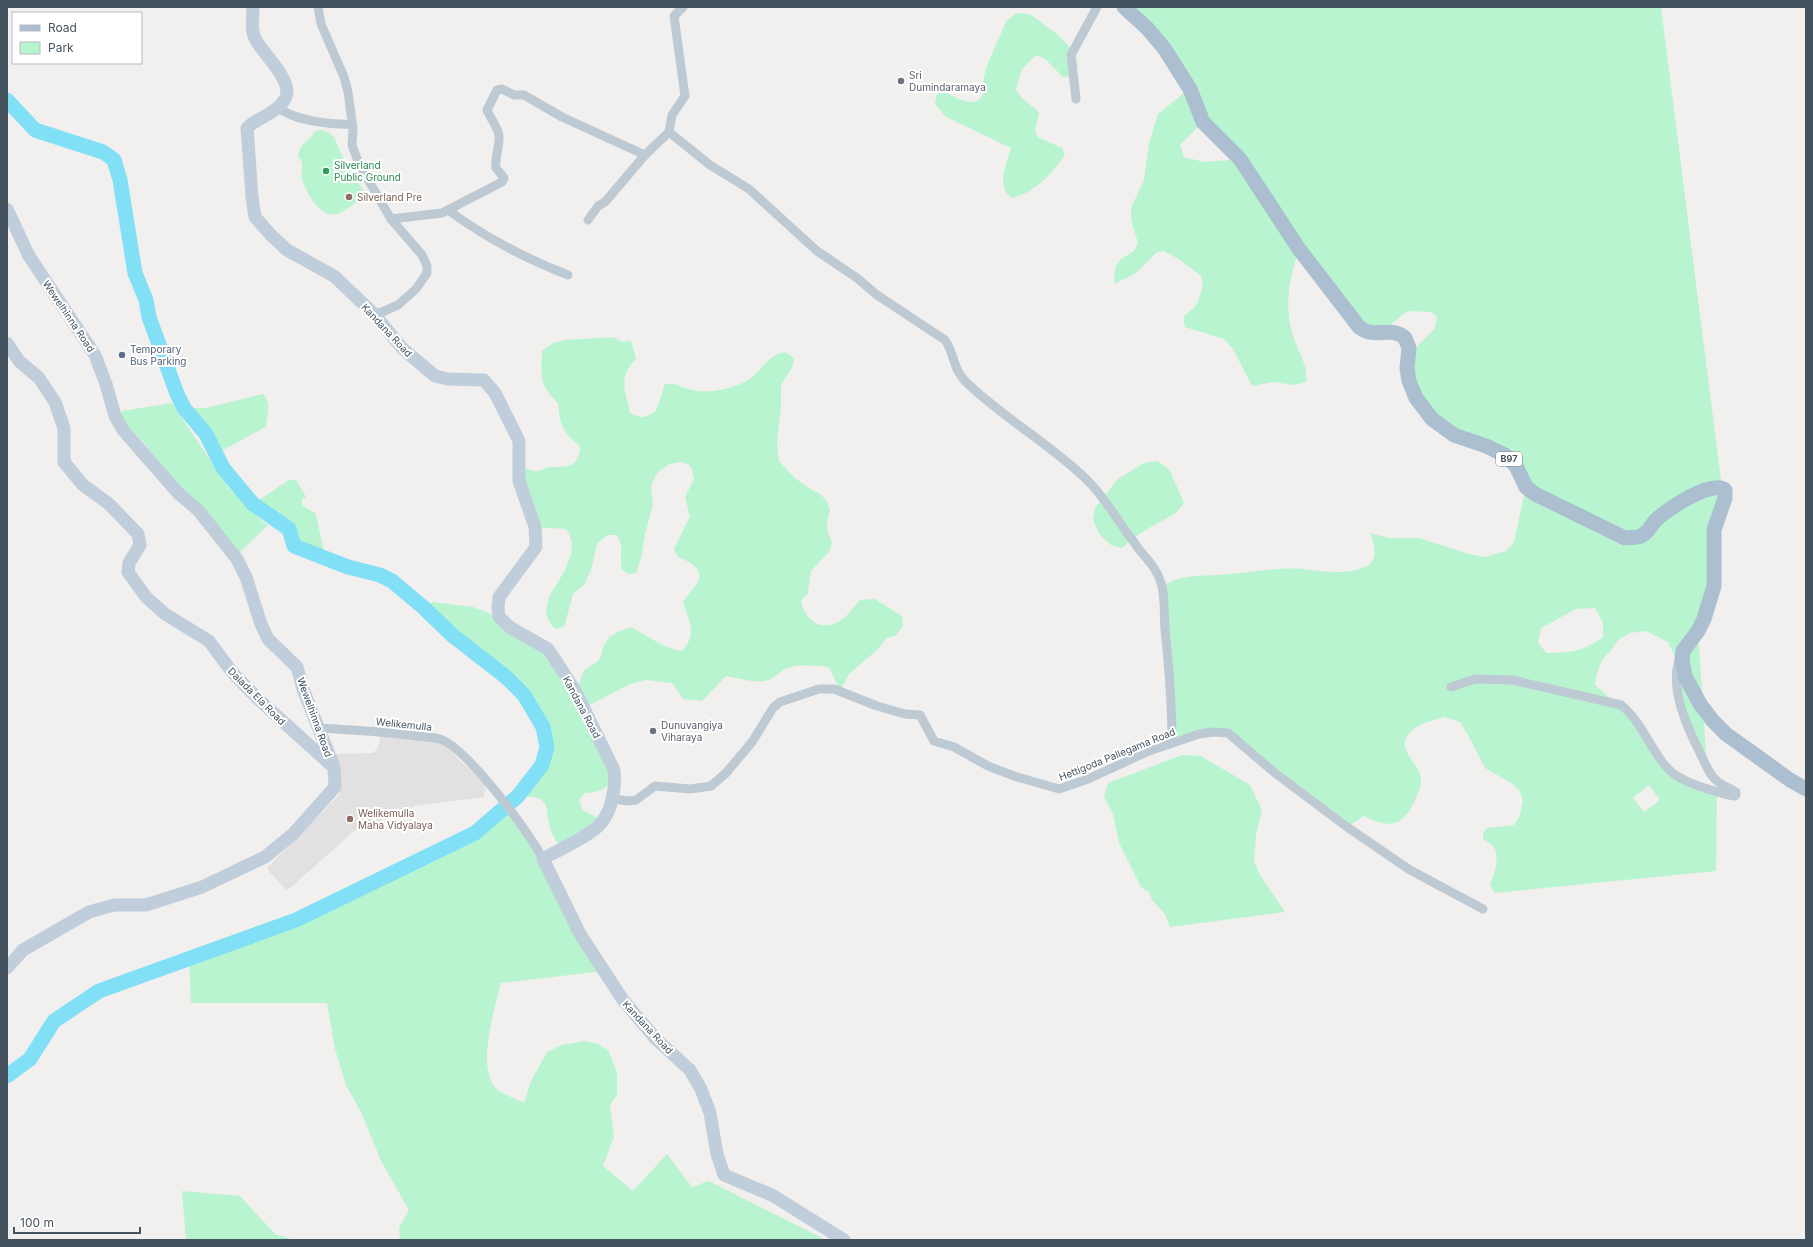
<svg xmlns="http://www.w3.org/2000/svg" width="1813" height="1247" font-family="Inter,sans-serif">
<style>
.education{fill:#e3e0e1}
.green{fill:#b9f4d0;fill-rule:evenodd}
.lines{fill:none;stroke-linecap:round;stroke-linejoin:round}
.river{stroke:#81dff6;stroke-width:15}
.street{stroke:#becad3;stroke-width:9}
.secondary{stroke:#c0cddb;stroke-width:13}
.primary{stroke:#acbfd1;stroke-width:15}
.worship-dot{fill:#6b7280;stroke:#fff;stroke-width:1.5}
.leisure-dot{fill:#2e9e5b;stroke:#fff;stroke-width:1.5}
.education-dot{fill:#8d6e63;stroke:#fff;stroke-width:1.5}
.service-dot{fill:#5c6f8a;stroke:#fff;stroke-width:1.5}
.labels{text-anchor:middle;stroke-width:4;stroke-linejoin:round;paint-order:stroke}
.shield{fill:#fff;stroke:#7d878f;stroke-width:1}
.shield-label{font-size:9px;font-weight:bold;fill:#45535f}
.worship-label{font-size:10px;fill:#5b616d;stroke:#fff;text-anchor:start}
.leisure-label{font-size:10px;fill:#27864d;stroke:#fff;text-anchor:start}
.education-label{font-size:10px;fill:#785e54;stroke:#fff;text-anchor:start}
.street-label{font-size:10px;fill:#45535f;stroke:#fff}
.service-label{font-size:10px;fill:#4e5e75;stroke:#fff;text-anchor:start}
</style>
<rect width="100%" height="100%" fill="#f2efef"/>
<polygon class="education" points="384,735 438,742 444,745 486,785 484,797 415,806 354,831 289,889 286,890 268,870 268,867 339,795 333,754 373,753 378,748 380,737"/>
<g class="green">
<path d="M1120 7H1661L1722 488 1715 560 1698 631 1707 768 1688 726 1675 657 1668 642 1646 631 1630 633 1618 640 1612 649 1602 660 1597 674 1595 685 1614 702 1621 705 1673 773 1717 792 1716 871 1495 893 1490 885C1494 875 1500 858 1494 847 1492 844 1486 841 1483 839V833L1487 828 1514 825 1520 815 1523 800 1519 790 1511 783 1485 768 1468 735 1460 722 1445 717C1432 721 1413 724 1406 738 1400 753 1421 765 1421 780 1422 786 1417 794 1415 800 1403 827 1389 829 1364 816L1347 827 1228 733 1172 743 1162 587C1167 584 1172 580 1178 579 1195 574 1213 576 1230 574 1254 572 1279 567 1303 569 1323 571 1348 576 1367 566 1379 559 1374 543 1370 533L1389 538H1419L1469 554 1485 557 1506 551 1514 542 1526 487 1516 466 1454 435 1416 398 1408 356 1435 328 1437 317 1431 312 1407 311 1382 332 1372 334 1299 249C1290 278 1284 302 1292 332 1296 349 1309 365 1306 382L1295 385 1273 382 1252 386 1233 349 1224 339 1185 327 1184 323V316L1196 306 1203 286 1201 276 1180 260 1164 251 1157 252 1135 274 1114 284 1115 267 1121 259 1134 251 1138 243 1131 220V208L1144 180 1149 143 1158 114 1189 89ZM1203 122 1239 159 1204 162 1184 157 1180 145ZM1595 608 1603 623V637C1582 652 1572 652 1546 653L1538 642 1541 628 1576 609ZM1649 785 1660 800 1644 812 1633 798Z"/>
<path d="M1017 13 1030 14 1057 34 1068 45 1078 64 1073 76 1063 77 1045 59 1036 55 1022 69 1016 89 1022 98 1039 112 1035 131 1038 137 1062 148 1065 155C1052 174 1034 193 1012 198 995 187 1007 163 1011 148L946 117 935 104 937 94 943 91C953 96 977 112 983 93 985 88 983 82 984 77 987 61 997 44 1003 28L1007 20Z"/>
<path d="M321 130 328 132 334 137 345 162 366 195C358 200 347 211 337 214 320 219 306 192 302 179 300 169 306 166 298 156 301 140 309 143 314 132Z"/>
<path d="M613 337 623 342 631 340 636 359C617 378 626 391 630 413 642 419 644 418 656 411L665 384C680 383 680 388 692 390 709 394 735 389 751 378 761 371 780 339 794 359L792 368 781 385V406L777 442 779 461 795 478 810 489 819 493 827 501 830 511 827 522 828 532 832 543 829 552 811 571 808 593 801 601C805 619 819 632 838 622 846 618 854 607 860 600L875 599 902 616 903 626 896 635 886 639 878 649 849 674 840 690 829 667C815 666 799 663 786 669 778 672 777 678 765 681 754 683 738 678 726 676L702 701 683 699 672 683 647 680 630 684 584 708 615 780C605 789 598 793 585 793L579 800 583 810 596 817 601 824 561 848C558 843 553 837 551 831 543 805 555 797 518 796L542 765 547 747 543 727 524 695 506 677 452 635 423 607 433 602 473 607 499 617 548 649 576 692 584 670 598 661 601 656 603 647 609 637 620 631 631 627C649 636 662 648 682 651 698 634 689 621 683 602 687 595 694 589 698 582 705 568 687 561 677 556L674 549 690 516 685 497 694 479 691 467 688 464 681 462 669 464 657 473 651 486 653 505 645 534 641 558 636 573 628 574 622 570C618 556 626 548 616 535H607L597 544 591 570 584 585 573 594 564 627 555 629 548 620 546 611 549 597 565 570 571 554 572 543 569 533 565 529 535 527 518 466C523 467 531 471 537 471 541 471 544 468 549 467 567 467 579 468 580 446 562 432 560 425 558 403 539 386 541 375 542 351L553 343 564 340Z"/>
<path d="M263 394C272 402 267 416 266 427 249 435 233 446 215 454L206 434 184 408H206Z"/>
<polygon points="172,403 228,487 262,521 268,525 239,553 170,481 146,445 122,420 120,414 122,411"/>
<polygon points="1157,461 1169,469 1184,503 1176,513 1142,532 1122,548 1111,545 1100,535 1093,520 1095,508 1118,479 1144,463"/>
<polygon points="289,480 296,480 306,497 302,499 302,505 316,514 325,558 294,546 289,529 253,504"/>
<polygon points="1182,755 1201,756 1250,785 1262,810 1256,835 1254,861 1260,875 1285,912 1170,927 1165,914 1152,900 1150,893 1141,887 1119,843 1113,814 1104,797 1108,783"/>
<path d="M507 806 604 971 501 983C495 1008 474 1073 499 1091 507 1096 516 1099 524 1103L531 1081 547 1052 562 1045 585 1041 598 1044 608 1050 617 1072V1095L610 1105 614 1137 603 1166 633 1191 667 1154 692 1187 709 1181 826 1240H400L399 1228 409 1210 381 1161 362 1114 346 1085 335 1049 327 1003H191L189 959 296 920 475 833Z"/>
<polygon points="182,1191 240,1196 275,1234 294,1240 186,1240"/>
</g>
<g class="lines">
<polyline class="river" points="7,100 35,130 103,152 114,160 120,180 135,273 146,300 149,317 177,394 184,408 206,434 223,468 253,504 289,529 294,546 348,567 380,575 392,581 423,607 452,635 506,677 524,695 543,727 547,747 542,765 518,796 475,833 296,920 99,991 54,1021 30,1059 7,1076"/>
<g class="street">
<polyline points="318,7 321,24 344,77 348,92 353,129 352,145 359,164 391,219 422,255 427,266 427,273 416,289 398,305 375,315"/>
<polyline points="1076,99 1071,55 1097,7"/>
<path d="M278 107C294 121 332 125 352 124"/>
<path d="M669 132 710 165 749 189 817 251 857 278 877 295 945 340C955 354 952 368 966 382 1003 418 1049 443 1086 479 1105 497 1117 520 1133 541 1144 558 1156 564 1162 586 1165 600 1164 615 1165 629 1169 667 1172 705 1172 743"/>
<path d="M448 210C486 238 524 258 568 275"/>
<path d="M391 219 442 213 502 182 504 178C502 175 498 171 496 168 494 161 500 145 499 136 498 127 490 118 487 110L497 90 502 89 514 95H524L562 117 645 155"/>
<polyline points="588,220 598,206 605,202 645,155 669,132 672,115 685,96 674,16 683,7"/>
<path d="M1451 687 1475 679 1512 680 1621 705C1644 723 1653 758 1674 774 1683 780 1694 785 1705 788 1714 791 1725 795 1735 796L1736 795V792C1728 787 1719 785 1713 777 1708 771 1705 763 1701 755 1688 729 1668 687 1680 658"/>
<path d="M319 728C351 730 384 731 416 736 424 737 433 737 440 739 467 748 529 832 543 859"/>
<polyline points="612,799 629,801 636,800 655,786 690,789 711,786 726,773 752,742 773,708 780,702 819,689 834,689 877,706 905,714 920,715 934,741 954,747 988,766 1014,776 1059,789 1088,779 1149,751 1199,734 1213,732 1228,733 1275,773 1347,827 1410,870 1483,909"/>
</g>
<g class="secondary">
<path d="M253 7C253 18 250 31 256 40 263 54 295 82 285 99 276 114 258 117 247 128L252 197 255 217 271 235 287 250 334 276 375 315 402 348 435 376 448 379 484 380 495 393 519 441V481L535 527 536 547 499 597 498 607 499 617 511 628 548 649 560 667 576 692 614 770C616 786 612 811 601 823 591 836 558 850 543 859L580 934 623 1000 656 1039 690 1070 701 1089 710 1113 717 1154 724 1175 772 1195 844 1240"/>
<polyline points="7,209 29,256 95,355 106,384 115,416 123,430 178,493 198,510 237,559 246,577 261,624 268,639 297,667 303,689 334,767 335,787 293,834 265,857 202,887 146,905 114,905 89,912 23,950 7,968"/>
<polyline points="7,343 19,361 39,378 55,402 64,428 64,462 83,485 109,504 138,534 140,545 129,563 128,572 146,597 165,614 209,641 232,672 256,697 331,765"/>
</g>
<path class="primary" d="M1124 7 1147 28 1164 48 1190 89 1203 122 1240 159 1299 249 1359 327C1375 340 1391 325 1405 338L1409 348 1407 368 1409 381 1416 398 1432 419 1454 435 1486 446 1505 455 1516 466 1526 487 1535 494 1625 538C1630 537 1637 538 1641 536 1648 533 1651 525 1656 520 1666 510 1712 479 1725 490V498L1714 530V586L1704 619 1698 631 1683 651 1682 660 1685 676 1700 704 1713 721 1726 734 1790 780 1806 789"/>
</g>
<g class="worship-dot">
<circle cx="901" cy="81" r="4"/>
<circle cx="653" cy="731" r="4"/>
</g>
<circle class="leisure-dot" cx="326" cy="171" r="4"/>
<g class="education-dot">
<circle cx="349" cy="197" r="4"/>
<circle cx="350" cy="819" r="4"/>
</g>
<circle class="service-dot" cx="122" cy="355" r="4"/>
<g class="labels">
<rect class="shield" x="1496" y="452" width="26" height="14" rx="3"/>
<g class="shield-label">
<text x="1509" y="462">B97</text>
</g>
<g class="worship-label">
<text x="909" y="79">Sri<tspan x="909" dy="12">Dumindaramaya</tspan></text>
<text x="661" y="729">Dunuvangiya<tspan x="661" dy="12">Viharaya</tspan></text>
</g>
<g class="leisure-label">
<text x="334" y="169">Silverland<tspan x="334" dy="12">Public Ground</tspan></text>
</g>
<g class="education-label">
<text x="357" y="201">Silverland Pre</text>
<text x="358" y="817">Welikemulla<tspan x="358" dy="12">Maha Vidyalaya</tspan></text>
</g>
<g class="street-label">
<text transform="translate(69 316) rotate(56)" y="4">Wewelhinna Road</text>
<text transform="translate(387 330) rotate(47)" y="4">Kandana Road</text>
<text transform="translate(257 696) rotate(45)" y="4">Dalada Ela Road</text>
<text transform="translate(582 707) rotate(62)" y="4">Kandana Road</text>
<text transform="translate(315 717) rotate(70)" y="4">Wewelhinna Road</text>
<text transform="translate(404 724) rotate(6)" y="4">Welikemulla</text>
<text transform="translate(1117 754) rotate(-22)" y="4">Hettigoda Pallegama Road</text>
<text transform="translate(648 1027) rotate(47)" y="4">Kandana Road</text>
</g>
<g class="service-label">
<text x="130" y="353">Temporary<tspan x="130" dy="12">Bus Parking</tspan></text>
</g>
</g>
<rect width="1813" height="1247" fill="none" stroke="#45535f" stroke-width="16"/>
<rect x="12" y="12" width="130" height="52" fill="#ffffff" stroke="#b5babf"/>
<rect x="20" y="25" width="20" height="6" fill="#acbfd1" stroke="#b5babf"/>
<text x="48" y="32" font-size="12" fill="#45535f">Road</text>
<rect x="20" y="42" width="20" height="12" fill="#b9f4d0" stroke="#b5babf"/>
<text x="48" y="52" font-size="12" fill="#45535f">Park</text>
<path d="M14 1227v6h126v-6" fill="none" stroke="#45535f" stroke-width="2"/>
<text x="20" y="1227" font-size="12" fill="#45535f" stroke="#ffffff" stroke-width="3" paint-order="stroke">100 m</text>
</svg>
